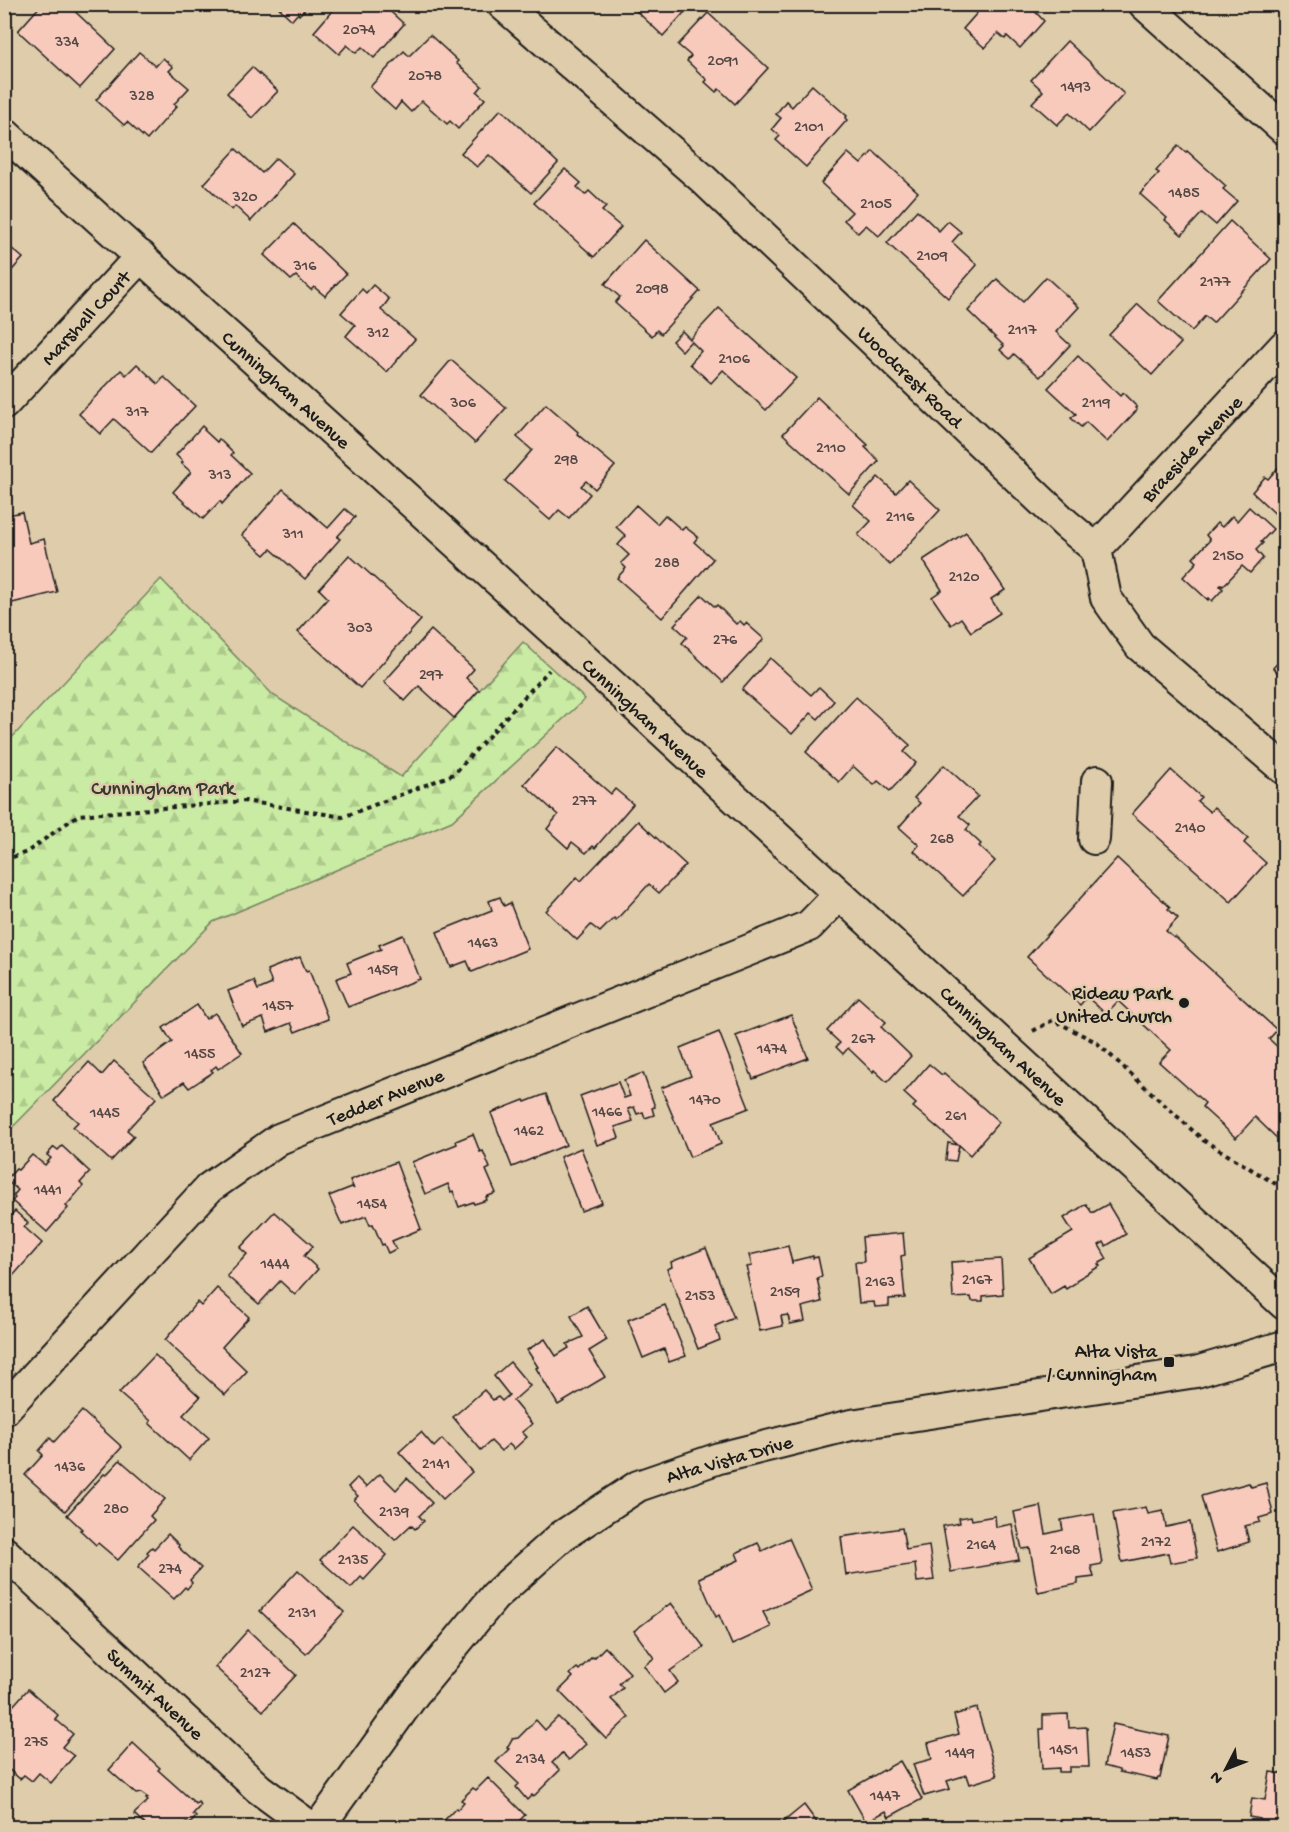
<svg xmlns="http://www.w3.org/2000/svg" width="1289" height="1832" font-family="'Gochi Hand',sans-serif">
<style>
.forest{fill:url(#forest-firs);stroke:#738460;stroke-width:1.5}
.building{fill:#f8cabc;stroke:#1c1c1c;stroke-width:1.5}
.lines{fill:none;stroke-linecap:round;stroke-linejoin:round}
.minor-casing{stroke:#1c1c1c;stroke-width:34}
.path{stroke:#1c1c1c;stroke-width:4;stroke-dasharray:4.5 4.5;stroke-linecap:butt}
.minor{stroke:#dfccaa;stroke-width:30}
.poi-dot{fill:#1c1c1c;stroke:#dfccaa;stroke-width:2}
.labels{text-anchor:middle;stroke-width:4.5;stroke-linejoin:round;paint-order:stroke}
.number-label{font-size:16px;fill:#534844}
.street-label{font-size:20px;fill:#1c1c1c;stroke:#dfccaa}
.park-label{font-size:20px;fill:#363b30;stroke:#dfccaa}
.poi-label{font-size:20px;fill:#1c1c1c;stroke:#dfccaa;text-anchor:end}
</style>
<defs>
<pattern id="forest-firs" width="22" height="20" patternUnits="userSpaceOnUse" patternTransform="scale(1.5)"><rect width="22" height="20" fill="#caeba3"/><path d="M5 1l3.5 6h-7zM16 11l3.5 6h-7z" fill="#adc98c"/></pattern>
</defs>
<rect width="100%" height="100%" fill="#dfccaa"/>
<filter id="ink" filterUnits="userSpaceOnUse"><feTurbulence type="fractalNoise" baseFrequency=".0167" numOctaves="2"/><feDisplacementMap in="SourceGraphic" scale="12" xChannelSelector="R" yChannelSelector="G"/><feConvolveMatrix kernelMatrix="1 2 1 2 8 2 1 2 1" color-interpolation-filters="sRGB"/></filter>
<g filter="url(#ink)">
<polygon class="forest" points="161,579 273,695 401,777 523,642 585,699 452,821 213,922 5,1135 5,745"/>
<g class="building">
<polygon points="42,4 67,4 115,49 80,88 18,31"/>
<polygon points="275,4 306,4 304,6 306,8 299,15 298,13 292,20"/>
<polygon points="338,4 382,4 404,24 374,58 362,47 356,53 347,45 339,54 314,32"/>
<polygon points="629,4 692,4 663,36"/>
<polygon points="974,4 1028,4 1044,21 1020,48 1007,36 1005,39 998,33 985,48 963,29 977,13 972,9"/>
<polygon points="1279,4 1284,4 1284,20 1274,10"/>
<polygon points="708,13 768,68 735,104 719,89 716,92 705,82 707,80 687,61 691,56 678,45"/>
<polygon points="430,35 458,61 456,63 482,86 477,92 485,99 458,129 450,121 447,124 422,101 411,112 401,102 395,110 370,87 404,51 409,56"/>
<polygon points="1067,41 1124,94 1089,132 1069,113 1057,125 1032,103 1043,91 1031,80"/>
<polygon points="139,52 156,66 163,58 173,67 169,71 189,88 174,104 177,106 147,140 127,122 124,125 96,100"/>
<polygon points="252,67 278,91 252,118 227,93"/>
<polygon points="812,85 847,116 845,118 847,120 806,167 776,140 780,136 772,129 781,118 776,114 786,101 792,107"/>
<polygon points="501,109 558,163 531,193 489,155 477,167 461,153"/>
<polygon points="1178,146 1186,153 1187,151 1226,186 1223,189 1237,201 1216,225 1202,213 1182,235 1165,220 1167,218 1140,194 1159,173 1156,171"/>
<polygon points="236,149 262,173 276,158 294,174 251,221 235,206 232,210 204,184"/>
<polygon points="873,151 918,192 879,236 866,225 858,233 844,220 852,212 821,183 848,153 861,164"/>
<polygon points="565,169 581,183 577,187 585,195 589,191 606,207 602,211 621,227 594,257 534,203"/>
<polygon points="917,210 939,231 948,221 961,232 952,242 977,265 948,298 887,243"/>
<polygon points="1230,221 1271,259 1213,323 1205,316 1192,331 1158,301"/>
<polygon points="294,224 346,274 325,296 314,287 311,290 296,276 291,280 264,255"/>
<polygon points="644,240 700,291 661,334 657,330 652,336 615,303 620,297 605,284"/>
<polygon points="4,242 23,258 4,279"/>
<polygon points="1046,277 1079,307 1056,332 1070,345 1040,377 1014,354 1010,359 1000,350 1004,346 968,311 997,279 1023,302"/>
<polygon points="373,285 389,299 381,310 415,339 387,372 346,336 355,325 341,313 362,289 366,293"/>
<polygon points="1138,304 1181,343 1152,375 1109,335"/>
<polygon points="719,308 796,378 766,410 723,370 711,383 690,364 701,351 691,341 682,351 672,341 682,331 690,339"/>
<polygon points="1078,356 1120,396 1123,393 1137,407 1135,408 1137,410 1107,442 1086,422 1081,427 1071,418 1076,414 1048,388"/>
<polygon points="451,360 506,408 475,443 421,395"/>
<polygon points="137,364 158,384 164,377 195,406 151,453 114,419 100,434 79,414 121,370 126,375"/>
<polygon points="817,397 868,445 865,447 879,461 849,494 783,434"/>
<polygon points="546,404 578,432 577,434 615,466 595,489 586,481 581,486 590,494 569,518 559,510 550,520 505,481 532,450 517,437"/>
<polygon points="202,426 205,429 204,430 217,442 219,439 233,453 231,455 250,473 222,504 220,501 203,519 173,492 191,472 181,463 183,462 176,455"/>
<polygon points="1284,461 1284,522 1252,492 1265,477 1268,479"/>
<polygon points="878,477 896,493 908,480 940,510 890,565 858,535 871,521 853,505"/>
<polygon points="283,489 328,528 345,509 355,517 337,537 340,539 305,579 271,549 265,555 242,535"/>
<polygon points="636,505 657,524 665,515 682,530 685,527 698,537 694,542 713,559 662,618 617,578 626,568 621,563 629,555 618,545 626,536 616,527"/>
<polygon points="1249,507 1273,529 1261,542 1263,543 1256,550 1263,558 1250,573 1242,566 1223,586 1221,585 1220,586 1223,589 1212,601 1209,598 1208,600 1183,577 1197,562 1193,558 1210,540 1206,535 1217,523 1222,527 1232,516 1237,521"/>
<polygon points="22,512 29,543 44,539 57,592 4,605 4,516"/>
<polygon points="966,532 1005,590 991,599 1000,613 971,632 961,618 951,625 932,597 942,590 923,560"/>
<polygon points="349,555 421,620 360,688 298,632 328,598 319,589"/>
<polygon points="702,595 715,607 717,605 736,624 740,621 744,625 746,623 764,639 723,682 682,643 687,637 674,625"/>
<polygon points="431,630 474,669 466,678 479,690 454,718 419,686 405,701 384,682"/>
<polygon points="1284,656 1284,679 1273,668"/>
<polygon points="770,658 811,695 819,687 834,701 818,719 811,713 792,734 742,690"/>
<polygon points="856,697 910,745 904,752 916,763 890,791 878,781 874,785 853,766 839,782 806,752"/>
<polygon points="557,747 611,794 615,789 633,804 595,848 593,846 586,853 572,842 568,848 547,829 558,815 524,784"/>
<polygon points="944,765 978,796 959,816 970,825 966,830 981,844 979,846 995,861 963,896 914,851 919,845 899,827 920,803 914,798"/>
<polygon points="1171,770 1201,797 1197,801 1210,812 1214,807 1248,838 1244,843 1266,863 1231,902 1132,814"/>
<polygon points="638,821 686,865 659,893 649,884 616,920 614,918 600,932 591,925 577,940 546,911 577,877 581,881"/>
<polygon points="1117,858 1170,907 1168,909 1178,918 1166,931 1174,938 1175,937 1277,1030 1269,1039 1284,1053 1284,1145 1255,1117 1236,1138 1202,1107 1205,1103 1159,1062 1171,1050 1118,1001 1106,1014 1087,997 1080,1005 1027,957"/>
<polygon points="500,897 504,906 510,903 528,949 472,972 467,961 451,967 437,932 492,910 489,901"/>
<polygon points="403,935 420,979 348,1007 336,979 351,973 347,963 381,949 379,945"/>
<polygon points="300,957 306,971 309,970 328,1019 295,1032 291,1023 268,1032 263,1018 242,1026 228,991 254,981 258,990 272,984 267,970"/>
<polygon points="858,997 886,1022 881,1027 911,1056 887,1082 874,1070 873,1072 848,1048 843,1054 836,1047 840,1043 827,1031"/>
<polygon points="197,1005 206,1019 215,1013 242,1053 218,1069 216,1066 211,1070 213,1072 189,1088 184,1082 164,1095 143,1063 172,1042 163,1028"/>
<polygon points="791,1015 808,1058 753,1079 736,1036"/>
<polygon points="719,1032 749,1108 713,1122 721,1144 690,1157 661,1088 691,1076 680,1048"/>
<polygon points="114,1061 156,1098 127,1130 134,1136 111,1161 73,1127 78,1122 54,1101 89,1062 102,1075"/>
<polygon points="929,1064 942,1075 944,1073 999,1122 970,1155 959,1145 956,1161 946,1160 948,1143 958,1145 913,1107 916,1104 904,1093"/>
<polygon points="643,1073 655,1107 652,1108 654,1115 645,1118 643,1112 637,1114 634,1107 628,1109 633,1121 615,1127 619,1138 597,1145 580,1096 618,1082 624,1098 630,1096 624,1080"/>
<polygon points="546,1094 566,1145 512,1167 491,1113 524,1100 525,1102"/>
<polygon points="473,1134 480,1152 483,1151 490,1168 486,1170 496,1193 486,1197 487,1200 474,1204 473,1202 459,1207 453,1191 451,1192 448,1184 425,1194 412,1162 457,1144 456,1141"/>
<polygon points="62,1146 90,1172 80,1183 83,1186 66,1206 68,1208 47,1232 12,1201 15,1198 13,1196 18,1190 6,1180 16,1169 18,1170 32,1155 45,1165 51,1158 47,1155 54,1147 58,1150"/>
<polygon points="581,1148 602,1203 581,1211 560,1157"/>
<polygon points="396,1162 421,1229 392,1241 396,1249 388,1253 384,1244 382,1245 373,1224 370,1225 366,1216 342,1225 329,1196 352,1187 354,1189 350,1180"/>
<polygon points="1086,1204 1092,1213 1108,1204 1126,1234 1106,1246 1104,1242 1099,1245 1107,1259 1098,1264 1100,1266 1076,1280 1077,1282 1066,1289 1064,1286 1051,1294 1029,1258 1073,1232 1064,1218"/>
<polygon points="6,1211 10,1216 15,1211 28,1223 24,1227 42,1243 12,1277 4,1270"/>
<polygon points="274,1212 313,1246 304,1256 318,1269 295,1295 280,1281 259,1304 227,1276 247,1254 240,1248"/>
<polygon points="903,1233 905,1255 901,1256 905,1298 889,1299 889,1306 875,1307 874,1302 859,1303 855,1262 864,1262 862,1237"/>
<polygon points="788,1246 792,1263 793,1261 813,1256 813,1258 818,1257 822,1276 817,1278 822,1302 802,1307 805,1321 790,1324 788,1315 781,1316 783,1326 760,1331 747,1274 749,1274 747,1267 752,1266 749,1255"/>
<polygon points="706,1248 734,1318 715,1326 720,1340 698,1349 667,1269 672,1267 671,1262"/>
<polygon points="1001,1259 1003,1294 983,1296 983,1301 972,1301 971,1297 953,1298 951,1262"/>
<polygon points="217,1288 249,1317 222,1347 247,1371 225,1395 165,1340 197,1302 201,1306"/>
<polygon points="665,1305 686,1356 669,1362 664,1349 643,1358 628,1320"/>
<polygon points="587,1306 607,1340 589,1351 605,1377 558,1405 536,1368 538,1367 527,1350 545,1339 556,1356 569,1348 567,1344 583,1337 571,1316"/>
<polygon points="155,1355 200,1397 183,1415 209,1438 189,1460 149,1423 151,1421 119,1393"/>
<polygon points="510,1362 530,1386 513,1401 532,1424 522,1432 527,1437 514,1449 509,1444 501,1451 491,1441 481,1450 453,1417 484,1390 493,1400 498,1397 502,1401 509,1395 494,1376"/>
<polygon points="82,1411 122,1447 65,1511 25,1475 43,1455 39,1451 50,1438 54,1442"/>
<polygon points="421,1432 434,1447 442,1439 472,1472 443,1499 399,1452"/>
<polygon points="120,1460 165,1499 150,1516 154,1520 118,1560 98,1543 96,1545 80,1530 82,1529 67,1515 104,1474 106,1475"/>
<polygon points="380,1474 396,1490 407,1478 432,1503 419,1516 424,1521 415,1529 411,1525 395,1540 354,1500 358,1496 348,1487 357,1478 366,1487"/>
<polygon points="1249,1483 1251,1487 1266,1483 1273,1514 1259,1518 1260,1522 1245,1526 1249,1542 1217,1552 1201,1496"/>
<polygon points="1041,1506 1046,1534 1063,1530 1061,1520 1094,1514 1102,1564 1091,1566 1094,1577 1078,1579 1078,1584 1038,1592 1030,1548 1022,1549 1014,1512"/>
<polygon points="1146,1507 1148,1514 1163,1511 1166,1527 1190,1522 1197,1558 1170,1563 1168,1553 1122,1562 1113,1513"/>
<polygon points="971,1516 972,1520 995,1516 996,1527 1012,1524 1019,1560 951,1572 943,1526 960,1523 959,1518"/>
<polygon points="353,1525 387,1555 364,1580 361,1577 351,1588 320,1560"/>
<polygon points="902,1528 906,1550 929,1546 934,1580 917,1582 915,1564 846,1575 841,1537"/>
<polygon points="168,1534 179,1545 178,1547 201,1568 190,1580 192,1583 187,1589 185,1587 174,1599 138,1567 149,1554 147,1552 152,1547 154,1549"/>
<polygon points="789,1538 812,1590 763,1612 771,1627 732,1645 719,1615 716,1617 699,1578 739,1560 736,1553 758,1543 762,1551"/>
<polygon points="298,1570 344,1612 306,1654 260,1611"/>
<polygon points="671,1603 704,1647 670,1671 678,1682 664,1693 644,1666 654,1658 634,1631"/>
<polygon points="248,1630 296,1675 263,1711 215,1667"/>
<polygon points="605,1647 630,1673 619,1684 623,1688 611,1699 629,1717 606,1739 559,1691 573,1677 570,1674 577,1668 579,1670 592,1657 594,1658"/>
<polygon points="4,1679 12,1688 4,1696"/>
<polygon points="28,1689 58,1715 55,1719 73,1734 62,1747 74,1756 51,1783 39,1773 32,1781 24,1775 20,1779 7,1768 4,1770 4,1716"/>
<polygon points="977,1708 997,1776 970,1784 967,1775 947,1781 950,1789 924,1796 913,1764 932,1759 928,1743 959,1734 954,1715"/>
<polygon points="1068,1714 1069,1728 1087,1727 1089,1767 1069,1767 1069,1772 1059,1772 1059,1768 1042,1769 1040,1729 1043,1729 1043,1715"/>
<polygon points="558,1717 586,1744 569,1760 562,1753 552,1763 560,1770 533,1797 532,1795 527,1800 516,1787 519,1784 496,1762 509,1749 507,1748 512,1739 518,1738 536,1720 545,1730"/>
<polygon points="1113,1724 1169,1736 1160,1778 1158,1778 1157,1780 1119,1772 1119,1770 1104,1766"/>
<polygon points="133,1743 160,1768 158,1770 196,1804 198,1802 201,1805 193,1814 196,1817 189,1825 186,1822 181,1828 149,1828 134,1814 148,1801 146,1799 148,1798 141,1793 136,1794 109,1770"/>
<polygon points="900,1761 922,1799 889,1817 886,1811 866,1822 848,1790"/>
<polygon points="1270,1772 1284,1774 1284,1826 1260,1821 1260,1819 1249,1817 1252,1798 1265,1800"/>
<polygon points="488,1778 525,1815 512,1828 440,1828 439,1826 456,1808 457,1810 464,1802 461,1800 473,1788 476,1790"/>
<polygon points="804,1805 821,1828 776,1828"/>
</g>
<g class="lines">
<defs>
<g id="minor">
<polyline points="502,4 702,178 1066,524 1096,549 1106,598 1140,646 1284,769"/>
<polyline points="1144,4 1284,129"/>
<polyline points="4,133 571,647 1284,1304"/>
<polyline points="4,404 141,256"/>
<polyline points="1096,549 1284,346"/>
<polyline points="1094,839 1097,781"/>
<polyline points="4,1410 209,1188 279,1139 809,926 839,895"/>
<polyline points="4,1552 259,1789 312,1828"/>
<polyline points="318,1828 414,1694 495,1596 562,1536 638,1486 719,1458 851,1425 1196,1372 1284,1346"/>
</g>
</defs>
<use href="#minor" class="minor-casing"/>
<g class="path">
<polyline points="4,860 27,852 78,815 245,801 343,817 454,774 549,670"/>
<polyline points="1033,1031 1053,1020 1096,1042 1203,1140 1284,1189"/>
</g>
<use href="#minor" class="minor"/>
</g>
</g>
<g class="poi-dot">
<circle cx="1184" cy="1003" r="6"/>
<rect x="1163" y="1356" width="12" height="12" rx="3"/>
</g>
<g class="labels">
<g class="number-label">
<text x="359" y="34">2074</text>
<text x="67" y="46">334</text>
<text x="723" y="65">2091</text>
<text x="425" y="80">2078</text>
<text x="1076" y="91">1493</text>
<text x="142" y="100">328</text>
<text x="809" y="131">2101</text>
<text x="1184" y="197">1485</text>
<text x="245" y="201">320</text>
<text x="876" y="208">2105</text>
<text x="932" y="260">2109</text>
<text x="305" y="270">316</text>
<text x="1215" y="286">2177</text>
<text x="652" y="293">2098</text>
<text x="1022" y="334">2117</text>
<text x="378" y="337">312</text>
<text x="734" y="363">2106</text>
<text x="463" y="407">306</text>
<text x="1096" y="407">2119</text>
<text x="137" y="416">317</text>
<text x="831" y="452">2110</text>
<text x="566" y="464">298</text>
<text x="220" y="479">313</text>
<text x="900" y="521">2116</text>
<text x="293" y="538">311</text>
<text x="1228" y="560">2150</text>
<text x="667" y="567">288</text>
<text x="964" y="581">2120</text>
<text x="360" y="632">303</text>
<text x="725" y="644">276</text>
<text x="431" y="679">297</text>
<text x="584" y="805">277</text>
<text x="1190" y="832">2140</text>
<text x="942" y="843">268</text>
<text x="483" y="947">1463</text>
<text x="383" y="974">1459</text>
<text x="278" y="1010">1457</text>
<text x="863" y="1043">267</text>
<text x="772" y="1053">1474</text>
<text x="200" y="1058">1455</text>
<text x="705" y="1104">1470</text>
<text x="607" y="1116">1466</text>
<text x="105" y="1117">1445</text>
<text x="956" y="1120">261</text>
<text x="529" y="1135">1462</text>
<text x="48" y="1194">1441</text>
<text x="372" y="1208">1454</text>
<text x="275" y="1268">1444</text>
<text x="977" y="1284">2167</text>
<text x="880" y="1286">2163</text>
<text x="785" y="1296">2159</text>
<text x="700" y="1300">2153</text>
<text x="436" y="1468">2141</text>
<text x="70" y="1471">1436</text>
<text x="116" y="1513">280</text>
<text x="394" y="1516">2139</text>
<text x="1156" y="1546">2172</text>
<text x="981" y="1549">2164</text>
<text x="1065" y="1554">2168</text>
<text x="353" y="1564">2135</text>
<text x="170" y="1573">274</text>
<text x="302" y="1617">2131</text>
<text x="255" y="1677">2127</text>
<text x="36" y="1746">275</text>
<text x="1064" y="1754">1451</text>
<text x="960" y="1757">1449</text>
<text x="1136" y="1757">1453</text>
<text x="530" y="1763">2134</text>
<text x="885" y="1800">1447</text>
</g>
<g class="street-label">
<text transform="translate(85 317) rotate(-47)" y="7">Marshall Court</text>
<text transform="translate(911 376) rotate(44)" y="7">Woodcrest Road</text>
<text transform="translate(287 389) rotate(42)" y="7">Cunningham Avenue</text>
<text transform="translate(1191 448) rotate(-47)" y="7">Braeside Avenue</text>
<text transform="translate(646 717) rotate(43)" y="7">Cunningham Avenue</text>
<text transform="translate(1004 1045) rotate(43)" y="7">Cunningham Avenue</text>
<text transform="translate(385 1096) rotate(-22)" y="7">Tedder Avenue</text>
<text transform="translate(729 1458) rotate(-16)" y="7">Alta Vista Drive</text>
<text transform="translate(156 1693) rotate(43)" y="7">Summit Avenue</text>
</g>
<g class="park-label">
<text x="163" y="794">Cunningham Park</text>
</g>
<g class="poi-label">
<text x="1172" y="999">Rideau Park<tspan x="1172" dy="23">United Church</tspan></text>
<text x="1157" y="1357">Alta Vista<tspan x="1157" dy="23">/ Cunningham</tspan></text>
</g>
</g>
<rect width="1289" height="1832" fill="none" stroke="#dfccaa" stroke-width="24"/>
<rect x="12" y="12" width="1265" height="1808" fill="none" stroke="#1c1c1c" stroke-width="2" filter="url(#ink)"/>
<g transform="translate(1226 1769) rotate(228)" stroke="#dfccaa" stroke-width="4.5" paint-order="stroke">
<path d="M0-4.5L10 22L0 15L-10 22Z" fill="#1c1c1c"/>
<text y="-9" font-size="16" font-weight="bold" text-anchor="middle" fill="#1c1c1c">N</text>
</g>
</svg>
